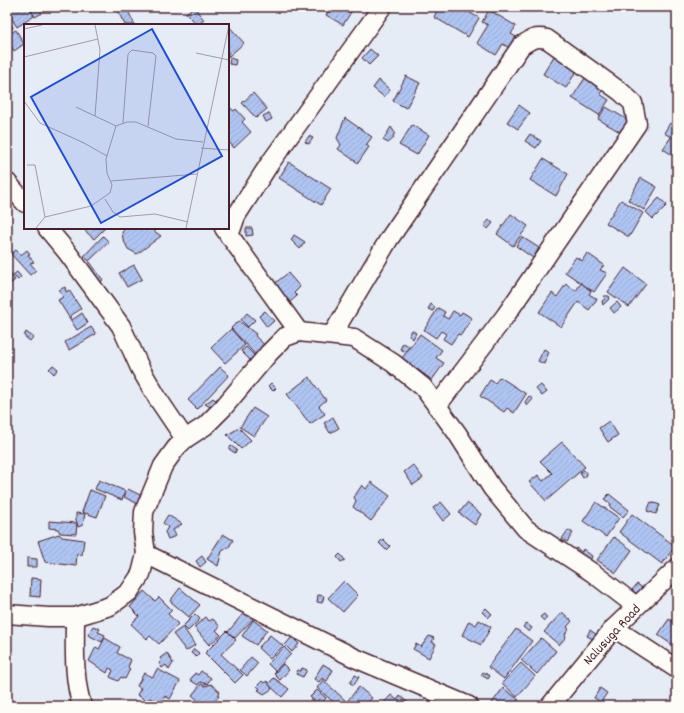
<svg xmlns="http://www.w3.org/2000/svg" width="684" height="713" font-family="Dekko,sans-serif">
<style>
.building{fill:url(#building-hatch);stroke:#4a1f2b}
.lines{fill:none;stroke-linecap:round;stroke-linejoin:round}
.minor-casing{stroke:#4a1f2b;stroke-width:21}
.minor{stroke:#fdfcf7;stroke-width:18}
.labels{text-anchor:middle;stroke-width:3.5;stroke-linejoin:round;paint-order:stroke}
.street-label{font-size:14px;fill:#4a1f2b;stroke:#fdfcf7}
.inset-road{fill:none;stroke:#a79aa5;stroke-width:1}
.view{fill:#1d4ed8;fill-opacity:0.15;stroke:#1d4ed8;stroke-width:2}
.inset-edge{fill:none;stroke:#4a1f2b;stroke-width:2}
</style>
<defs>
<pattern id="building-hatch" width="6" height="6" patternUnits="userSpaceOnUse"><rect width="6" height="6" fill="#aec5f3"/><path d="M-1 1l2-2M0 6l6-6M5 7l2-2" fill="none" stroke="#97a9d0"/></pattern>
</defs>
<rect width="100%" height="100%" fill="#e5ecf6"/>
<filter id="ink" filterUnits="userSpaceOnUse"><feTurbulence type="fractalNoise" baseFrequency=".025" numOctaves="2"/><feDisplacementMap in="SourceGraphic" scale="8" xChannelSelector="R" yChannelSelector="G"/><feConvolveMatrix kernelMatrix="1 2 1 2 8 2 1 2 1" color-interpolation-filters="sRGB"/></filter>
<g filter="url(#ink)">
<g class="building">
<polygon points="7,7 29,7 34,16 17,27 7,11"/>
<polygon points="29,7 38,7 42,13 35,17"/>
<polygon points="126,7 135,25 125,25 117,10"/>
<polygon points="194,7 204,20 198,25 186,13"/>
<polygon points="331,7 354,7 343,25 326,15"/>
<polygon points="439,7 460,7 479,18 468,37 434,17"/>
<polygon points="489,10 516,26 511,34 516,37 509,48 503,44 496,55 477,43 488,25 482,22"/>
<polygon points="7,17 13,28 7,31"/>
<polygon points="227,24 244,43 228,57 228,25 225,25"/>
<polygon points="16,30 24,44 14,51 7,39 7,35"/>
<polygon points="370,49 378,56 369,65 362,58"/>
<polygon points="556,53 579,67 566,88 543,74"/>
<polygon points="230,58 236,60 235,65 229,64"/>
<polygon points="406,76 420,83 406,108 393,101"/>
<polygon points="585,78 603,89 600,94 609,100 599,115 572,98"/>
<polygon points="379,80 390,90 384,97 373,88"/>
<polygon points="253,93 267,109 256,118 242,103"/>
<polygon points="519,105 530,113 518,129 507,122"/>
<polygon points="228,106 234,111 236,109 245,119 242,122 251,132 234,148 230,143 228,145"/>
<polygon points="606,107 633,123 625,135 598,119"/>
<polygon points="269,113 272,119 266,122 263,116"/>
<polygon points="345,118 372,137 366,145 369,147 358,163 338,149 341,145 337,138"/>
<polygon points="670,123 677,128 677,158 663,149 671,137 664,133"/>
<polygon points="412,125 429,135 417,155 399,145"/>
<polygon points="391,127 395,133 393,136 394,138 388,143 383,140"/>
<polygon points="530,134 541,141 536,148 525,141"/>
<polygon points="309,136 313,138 309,144 305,142"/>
<polygon points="543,159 568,174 556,196 530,180"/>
<polygon points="289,162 331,189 321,205 279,178"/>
<polygon points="641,178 657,187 644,210 628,200"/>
<polygon points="659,198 667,205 653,219 646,212"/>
<polygon points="621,200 643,213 629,237 606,223"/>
<polygon points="511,214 528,226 513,246 497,234"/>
<polygon points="489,220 493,223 488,229 484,226"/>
<polygon points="82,228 105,228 94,239"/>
<polygon points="126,228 158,228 154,231 161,236 137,254 128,249 123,239 122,232"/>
<polygon points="246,228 252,228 253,235 246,236"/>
<polygon points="294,235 305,242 300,249 291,240"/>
<polygon points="103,236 109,242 89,261 84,256"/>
<polygon points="522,237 539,248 533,258 516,246"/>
<polygon points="16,250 21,255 27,250 30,254 28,255 34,262 30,263 36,270 30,275 11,254"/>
<polygon points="587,253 604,265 600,270 607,273 594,292 565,272 576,257 582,261"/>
<polygon points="90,262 103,280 98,284 85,266"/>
<polygon points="134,265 142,279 127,287 119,273"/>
<polygon points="625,268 646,284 629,307 608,292"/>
<polygon points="17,272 21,277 18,280 13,275"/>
<polygon points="10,273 15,280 11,283 7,278"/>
<polygon points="288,273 300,287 294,293 297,296 290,302 274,284"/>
<polygon points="581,283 591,291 589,294 597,299 589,310 578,302 561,327 539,312 552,293 557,297 566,284 576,291"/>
<polygon points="65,287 66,292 69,290 81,309 70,316 72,320 82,313 88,323 77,330 58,300 63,297 59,290"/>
<polygon points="604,296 609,296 610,298 603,305 602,301 605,299"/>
<polygon points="617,302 621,307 614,313 610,308"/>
<polygon points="431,304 435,307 433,311 428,309"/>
<polygon points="438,308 445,312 443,316 448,319 453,311 460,315 462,312 472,318 461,335 458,334 451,344 443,339 446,334 441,331 436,338 424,330"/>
<polygon points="265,311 274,321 267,327 259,316"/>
<polygon points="247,313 255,320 248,327 241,320"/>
<polygon points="239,321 256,334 255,336 270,350 261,361 231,328"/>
<polygon points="91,327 96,334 69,350 65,342"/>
<polygon points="231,329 245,345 225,363 211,348"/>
<polygon points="412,330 416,333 413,339 409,336"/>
<polygon points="26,332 33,337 30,341 24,336"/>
<polygon points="420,334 442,350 436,358 444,363 432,380 402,358"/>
<polygon points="403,343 409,346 406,352 400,349"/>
<polygon points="246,347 261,362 256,366 241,351"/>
<polygon points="544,349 549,352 544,364 538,361"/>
<polygon points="53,365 58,369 54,374 49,369"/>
<polygon points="220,367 229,375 197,409 188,400"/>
<polygon points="309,377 326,400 319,406 325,414 310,424 287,394"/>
<polygon points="500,377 526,394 514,413 507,408 504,412 480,396 490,380 495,383"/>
<polygon points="271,383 276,388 273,391 268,386"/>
<polygon points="541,385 547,392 542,396 536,389"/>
<polygon points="529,396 533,399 527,406 525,402"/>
<polygon points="213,398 215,400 218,398 219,400 216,410 205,404"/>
<polygon points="253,408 267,417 254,436 240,427"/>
<polygon points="333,417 339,428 330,433 324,423"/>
<polygon points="609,421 618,435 608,442 599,428"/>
<polygon points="239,428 251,440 241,449 227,435"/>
<polygon points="562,442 585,467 546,501 529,482 538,475 543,481 552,473 540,461"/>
<polygon points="231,446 237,450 235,453 229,449"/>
<polygon points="413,465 423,478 413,485 404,472"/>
<polygon points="584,470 587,475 583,478 580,473"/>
<polygon points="99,480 125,491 122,500 95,489"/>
<polygon points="371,482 390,496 371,521 353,507 356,501 354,497 362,485 366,489"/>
<polygon points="128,489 144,497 140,505 124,497"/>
<polygon points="90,490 105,496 97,517 82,512"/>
<polygon points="609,494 629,510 623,517 610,507 611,504 604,499"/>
<polygon points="441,502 451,514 443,521 433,508"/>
<polygon points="596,502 619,518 606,537 583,521"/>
<polygon points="651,502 660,505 656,514 647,511"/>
<polygon points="467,503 481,514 475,525 459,513"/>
<polygon points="76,513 85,514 83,525 78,527 76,520"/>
<polygon points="632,514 675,546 662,564 619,532"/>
<polygon points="168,515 182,524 173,530 176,536 168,539 165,532 168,527 163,523"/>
<polygon points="49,521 77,523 76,534 60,533 58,529 49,528"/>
<polygon points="568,530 573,533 567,542 562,539"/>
<polygon points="59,534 62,537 84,540 82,555 77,554 76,566 45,562 38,541"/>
<polygon points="223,534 233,540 229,547 222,551 218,566 207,559"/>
<polygon points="614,537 632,550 616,573 597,560"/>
<polygon points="383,539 390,546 386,550 379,543"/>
<polygon points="576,548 582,552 583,549 592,556 591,559 588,557 587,559 575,551"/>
<polygon points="340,554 345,560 341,562 337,557"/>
<polygon points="202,556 206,562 200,567 196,561"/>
<polygon points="27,558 37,559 37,567 27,567"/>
<polygon points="31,578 41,579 40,597 30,596"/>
<polygon points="344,581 358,595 343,612 328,598"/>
<polygon points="637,584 644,589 637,594 632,590"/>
<polygon points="180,588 200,605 189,617 170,601"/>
<polygon points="144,591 155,601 159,597 172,610 168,614 178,624 159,644 150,636 147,639 131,624 139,616 130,607"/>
<polygon points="318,595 324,596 322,603 317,602"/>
<polygon points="486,608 492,614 488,618 482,612"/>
<polygon points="246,610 255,617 235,638 228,632"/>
<polygon points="562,612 572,621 567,627 569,629 565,634 566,637 559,645 544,632"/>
<polygon points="195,614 200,619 188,631 183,626"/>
<polygon points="544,614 547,618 544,621 540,617"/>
<polygon points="206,617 209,621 213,619 220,627 216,630 221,635 209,645 194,627"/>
<polygon points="669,619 677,625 677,648 658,635"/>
<polygon points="253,620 267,630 256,645 242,636"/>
<polygon points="479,620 491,627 481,645 462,635 469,621 476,625"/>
<polygon points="526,623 532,628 529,632 523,627"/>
<polygon points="93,626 100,629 98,632 105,635 102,642 88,635"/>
<polygon points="183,627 195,645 186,651 173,634"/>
<polygon points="516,629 532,641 504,679 488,667"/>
<polygon points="590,630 597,635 595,640 587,636"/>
<polygon points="227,631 236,640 221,654 243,675 235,683 205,653"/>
<polygon points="270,635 283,646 270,659 258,648"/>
<polygon points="429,636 434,638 432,642 436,644 429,658 413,649 416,644 421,647"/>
<polygon points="292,637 299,644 292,652 285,645"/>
<polygon points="105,638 120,647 117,653 131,660 128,667 130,669 125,679 121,677 118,681 110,677 113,670 109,668 107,673 89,661 96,647 99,649"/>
<polygon points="541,638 556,651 537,674 521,660"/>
<polygon points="284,647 291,654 275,671 268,664"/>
<polygon points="194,649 199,653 196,657 191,653"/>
<polygon points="167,653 173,663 169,670 166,665 162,668 159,663 162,661 160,658"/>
<polygon points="251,657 258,663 247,676 240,670"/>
<polygon points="521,663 535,676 517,697 502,683"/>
<polygon points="283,664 289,670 280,680 274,674"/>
<polygon points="323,664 333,670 327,681 322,678 319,682 314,679"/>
<polygon points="302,668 307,670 303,677 296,674 298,670 301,671"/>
<polygon points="157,669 180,681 170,699 165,696 161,704 150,698 147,701 137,695 141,688 137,686 144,673 153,677"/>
<polygon points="201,671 211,678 207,684 200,682 198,685 190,680 195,673 198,675"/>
<polygon points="483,672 490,676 488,679 481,675"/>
<polygon points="355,675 359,677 354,685 350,683"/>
<polygon points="274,678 289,689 282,697 268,684"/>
<polygon points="323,680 345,700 340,706 338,706 317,688"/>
<polygon points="262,681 264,683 267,681 272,689 264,694 258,690 260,689 257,686"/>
<polygon points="201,684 205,686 211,684 220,692 218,695 219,696 211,706 204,706 192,695"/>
<polygon points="359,687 372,698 365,706 343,706"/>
<polygon points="503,688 519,700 514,703 515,706 496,706 492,703"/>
<polygon points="600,688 607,693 601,702 594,698"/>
<polygon points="317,690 326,698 323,702 319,699 316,702 310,697"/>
<polygon points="391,695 397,700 400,696 412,706 381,706"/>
</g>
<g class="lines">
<defs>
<g id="minor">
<polyline points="7,182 25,203"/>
<polyline points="47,228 67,252 121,326 140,368 158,399 185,439"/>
<polyline points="224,228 299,332"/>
<polyline points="229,236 236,216 270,163 382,7"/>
<path d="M332 335 389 239 521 46C530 40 535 36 547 39L621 92 633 103 637 124 506 315 437 406"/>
<polyline points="146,554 355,658 469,706"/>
<polyline points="7,614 48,617 75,617 110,606 129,592 141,574 146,554 143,532 144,512 163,466 176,448 185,439 205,426 223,408 269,353 285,337 299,332 354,338 393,363 423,387 457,433 492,488 526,529 593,573 636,606"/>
<path d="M75 617C75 646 73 678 82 706"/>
<polyline points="614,628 677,669"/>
<polyline points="550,706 614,628 677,568"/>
</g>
</defs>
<use href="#minor" class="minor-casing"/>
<use href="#minor" class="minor"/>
</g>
</g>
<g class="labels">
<g class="street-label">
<text transform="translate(611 634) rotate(-47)" y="5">Nalusuga Road</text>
</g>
</g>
<g transform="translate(24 24)">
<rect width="205" height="205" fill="#e5ecf6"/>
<path class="inset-road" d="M0 5 18 1M172 29 205 36M0 33 74 15M0 77 16 99 60 119 83 132M52 83 92 102M71 92 76 26 71 1M99 99 104 30 108 26 129 29 132 32 124 102M177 124 205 126M3 141H11L21 193M87 157 173 150M81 175 89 188 96 193 131 190 164 198M12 204 21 193 67 182 86 169 88 161 83 149 82 135 92 102 103 98H112L152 115 179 118M162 204 205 1"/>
<path class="view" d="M128 5 198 132 77 199 7 73Z"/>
<rect width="205" height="205" class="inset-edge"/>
</g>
<rect width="684" height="713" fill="none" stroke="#fdfcf7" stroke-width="24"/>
<rect x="12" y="12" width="660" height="689" fill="none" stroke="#4a1f2b" stroke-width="1.5" filter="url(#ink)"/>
</svg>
